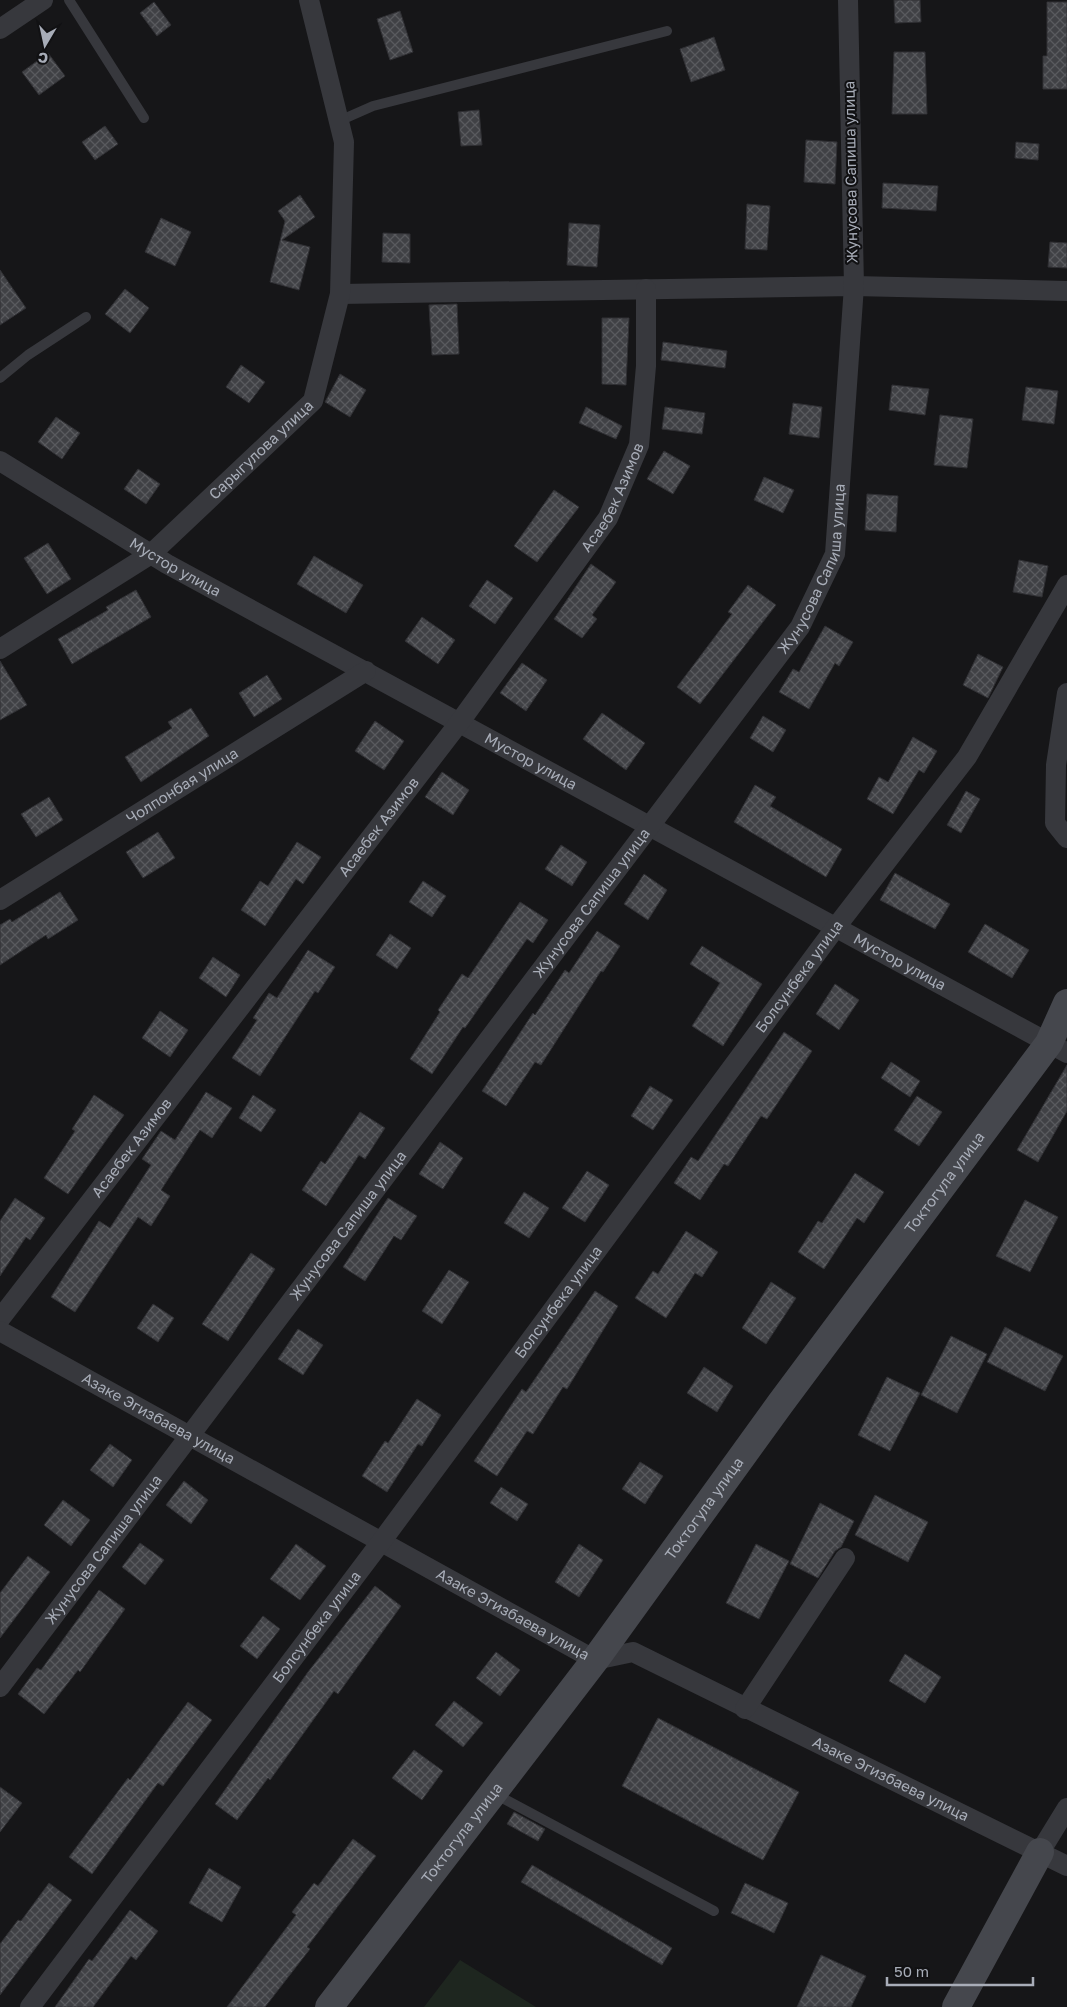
<svg xmlns="http://www.w3.org/2000/svg" width="1067" height="2007" font-family="'Golos Text',sans-serif">
<style>
.green{fill:#1e261f}
.building{fill:url(#building-cross-hatch);stroke:#303034}
.lines{fill:none;stroke-linecap:round;stroke-linejoin:round}
.lane{stroke:#37383d;stroke-width:10}
.street{stroke:#37383d;stroke-width:20}
.secondary{stroke:#45474d;stroke-width:28}
.labels{text-anchor:middle;stroke-width:4;stroke-linejoin:round;paint-order:stroke}
.street-label{font-size:15px;fill:#a8adb8;stroke:#111113}
</style>
<defs>
<pattern id="building-cross-hatch" width="8" height="8" patternUnits="userSpaceOnUse" patternTransform="scale(1.25)"><rect width="8" height="8" fill="#404145"/><path d="M0 0l8 8M0 8l8-8" fill="none" stroke="#595a5e"/></pattern>
</defs>
<rect width="100%" height="100%" fill="#161618"/>
<polygon class="green" points="460,1960 536,2007 424,2007"/>
<g class="building">
<polygon points="894,0 920,0 921,22 895,23"/>
<polygon points="154,2 171,25 157,36 140,13"/>
<polygon points="1047,2 1067,2 1067,89 1043,89 1043,56 1047,56"/>
<polygon points="400,11 413,52 390,60 377,19"/>
<polygon points="714,37 725,70 691,82 680,49"/>
<polygon points="894,52 925,52 927,114 892,114"/>
<polygon points="48,53 65,76 39,95 22,72"/>
<polygon points="479,110 482,145 461,146 458,112"/>
<polygon points="105,126 118,144 95,160 82,142"/>
<polygon points="806,140 837,142 835,184 804,182"/>
<polygon points="1016,142 1039,144 1038,160 1015,158"/>
<polygon points="883,183 938,186 936,211 882,208"/>
<polygon points="300,195 315,217 282,240 310,247 299,290 270,282 285,221 278,211"/>
<polygon points="747,204 770,206 767,250 745,249"/>
<polygon points="161,218 191,232 175,266 145,252"/>
<polygon points="569,223 600,225 597,267 567,265"/>
<polygon points="383,233 410,234 410,263 382,262"/>
<polygon points="1050,242 1067,243 1067,268 1048,267"/>
<polygon points="0,270 26,308 0,325"/>
<polygon points="125,289 149,308 130,333 105,314"/>
<polygon points="457,304 459,354 432,355 429,305"/>
<polygon points="602,318 629,318 626,385 602,384"/>
<polygon points="663,342 727,351 725,368 661,360"/>
<polygon points="241,365 265,382 249,403 226,387"/>
<polygon points="340,374 366,390 350,417 325,402"/>
<polygon points="892,385 929,389 925,415 889,410"/>
<polygon points="1026,387 1058,391 1054,424 1022,420"/>
<polygon points="793,403 822,407 819,438 789,434"/>
<polygon points="586,407 622,426 616,439 579,423"/>
<polygon points="665,407 705,413 702,434 662,429"/>
<polygon points="940,415 973,419 967,468 934,465"/>
<polygon points="56,417 80,433 62,459 38,442"/>
<polygon points="664,451 690,466 673,494 647,479"/>
<polygon points="138,469 160,484 146,504 124,489"/>
<polygon points="764,477 794,490 783,513 754,500"/>
<polygon points="554,490 579,507 537,562 514,546"/>
<polygon points="867,494 898,496 896,532 865,530"/>
<polygon points="48,543 71,579 47,594 24,558"/>
<polygon points="314,556 363,585 346,613 297,584"/>
<polygon points="1019,560 1048,566 1042,597 1013,592"/>
<polygon points="591,564 616,582 592,615 597,619 582,638 554,619"/>
<polygon points="487,580 513,598 495,624 469,606"/>
<polygon points="748,585 776,605 700,704 677,687 732,614 728,612"/>
<polygon points="136,590 151,617 72,664 58,639 108,610 106,607"/>
<polygon points="422,617 455,640 438,664 405,641"/>
<polygon points="825,626 853,642 839,666 835,663 809,709 779,692 793,669 799,672"/>
<polygon points="978,654 1003,667 988,698 963,685"/>
<polygon points="0,661 27,705 0,720"/>
<polygon points="522,663 547,680 526,711 500,693"/>
<polygon points="267,675 282,699 254,717 239,693"/>
<polygon points="191,708 209,736 141,782 125,757 172,728 168,722"/>
<polygon points="602,713 645,743 626,770 583,739"/>
<polygon points="763,716 786,730 773,752 750,738"/>
<polygon points="375,721 404,741 384,770 355,751"/>
<polygon points="913,737 937,751 924,773 919,770 893,814 867,799 879,777 888,782"/>
<polygon points="442,772 469,790 453,815 425,797"/>
<polygon points="755,785 776,797 770,806 842,849 826,877 734,822"/>
<polygon points="966,791 980,799 961,833 947,825"/>
<polygon points="49,797 63,820 36,837 21,814"/>
<polygon points="158,832 175,858 143,878 126,852"/>
<polygon points="297,842 321,857 303,884 296,879 265,926 241,910 260,881 268,886"/>
<polygon points="561,845 587,862 572,886 545,869"/>
<polygon points="895,873 950,904 935,929 880,900"/>
<polygon points="644,874 667,890 648,920 624,904"/>
<polygon points="423,881 446,896 432,917 409,902"/>
<polygon points="60,892 78,920 48,939 46,935 0,965 0,925 10,919 12,922"/>
<polygon points="520,902 548,920 533,943 527,939 465,1028 463,1027 432,1074 410,1059 440,1012 438,1010 462,974 468,978"/>
<polygon points="985,924 1029,950 1012,978 968,952"/>
<polygon points="597,931 620,946 603,972 601,971 541,1065 535,1062 506,1106 482,1091 533,1013 535,1015 565,970 569,973"/>
<polygon points="390,934 411,948 397,969 376,955"/>
<polygon points="702,946 762,984 723,1046 692,1026 720,983 690,964"/>
<polygon points="308,950 335,967 318,993 315,991 260,1076 232,1058 257,1020 253,1018 269,993 277,998"/>
<polygon points="213,957 240,975 226,997 199,978"/>
<polygon points="835,984 859,1000 839,1030 816,1014"/>
<polygon points="160,1011 188,1030 170,1057 142,1038"/>
<polygon points="784,1032 812,1051 767,1119 761,1116 728,1166 724,1164 700,1200 674,1183 691,1157 698,1161"/>
<polygon points="891,1062 920,1081 910,1097 881,1078"/>
<polygon points="1067,1065 1067,1111 1038,1162 1017,1150"/>
<polygon points="650,1086 673,1100 653,1130 631,1116"/>
<polygon points="206,1092 232,1108 212,1138 200,1130 161,1190 170,1196 151,1226 138,1217 75,1312 51,1297 99,1221 110,1228 151,1165 142,1159 161,1131 175,1140"/>
<polygon points="94,1095 124,1115 68,1194 44,1178 75,1131 72,1129"/>
<polygon points="253,1095 276,1110 261,1132 239,1118"/>
<polygon points="917,1096 942,1112 919,1146 894,1130"/>
<polygon points="360,1112 385,1128 365,1159 359,1155 326,1206 302,1190 321,1161 325,1164"/>
<polygon points="440,1142 463,1158 443,1189 419,1174"/>
<polygon points="587,1171 609,1185 585,1222 562,1208"/>
<polygon points="855,1173 884,1192 864,1223 857,1218 824,1269 798,1252 818,1221 822,1223"/>
<polygon points="524,1192 549,1208 529,1238 504,1223"/>
<polygon points="15,1198 45,1218 30,1240 26,1237 0,1276 0,1221"/>
<polygon points="388,1198 417,1216 401,1240 394,1236 365,1281 343,1267"/>
<polygon points="1025,1200 1058,1217 1030,1272 996,1256"/>
<polygon points="686,1231 718,1252 702,1277 695,1273 666,1318 635,1298 653,1271 658,1274"/>
<polygon points="251,1253 275,1269 228,1341 202,1324"/>
<polygon points="449,1270 469,1282 442,1324 422,1311"/>
<polygon points="771,1282 796,1298 766,1344 742,1328"/>
<polygon points="595,1291 618,1306 567,1389 563,1387 533,1434 527,1431 497,1476 474,1461 522,1389 526,1392"/>
<polygon points="153,1304 174,1318 158,1342 137,1328"/>
<polygon points="1005,1327 1063,1356 1045,1391 987,1362"/>
<polygon points="298,1329 323,1345 303,1375 278,1359"/>
<polygon points="951,1336 987,1354 957,1413 921,1395"/>
<polygon points="704,1367 733,1386 717,1412 687,1393"/>
<polygon points="887,1377 920,1393 890,1451 858,1435"/>
<polygon points="417,1399 441,1415 422,1446 418,1444 387,1492 362,1476 385,1441 388,1443"/>
<polygon points="110,1444 132,1460 113,1487 90,1470"/>
<polygon points="640,1462 663,1476 645,1504 622,1489"/>
<polygon points="184,1481 208,1500 191,1524 166,1505"/>
<polygon points="501,1487 528,1504 517,1521 490,1503"/>
<polygon points="875,1495 928,1522 908,1562 855,1535"/>
<polygon points="63,1500 90,1520 71,1546 44,1525"/>
<polygon points="820,1503 854,1521 841,1547 835,1551 818,1578 790,1564"/>
<polygon points="140,1543 164,1560 145,1585 122,1567"/>
<polygon points="296,1544 326,1566 300,1600 270,1579"/>
<polygon points="579,1544 603,1560 579,1597 555,1582"/>
<polygon points="756,1544 789,1561 759,1619 726,1603"/>
<polygon points="28,1556 50,1572 0,1638 0,1593"/>
<polygon points="375,1586 401,1606 338,1694 334,1691 270,1780 268,1778 237,1820 215,1804 308,1672"/>
<polygon points="99,1590 125,1609 80,1672 78,1670 44,1714 18,1694 37,1668 41,1670"/>
<polygon points="263,1616 280,1629 257,1659 240,1646"/>
<polygon points="496,1652 520,1670 500,1696 476,1678"/>
<polygon points="905,1654 941,1677 925,1703 889,1681"/>
<polygon points="454,1701 483,1723 463,1747 435,1725"/>
<polygon points="188,1702 212,1720 163,1786 158,1783 92,1874 69,1857 128,1778 130,1780"/>
<polygon points="658,1718 799,1792 763,1860 622,1786"/>
<polygon points="414,1750 443,1771 422,1800 392,1778"/>
<polygon points="0,1787 22,1803 0,1832"/>
<polygon points="514,1812 545,1829 538,1841 507,1824"/>
<polygon points="353,1839 376,1856 307,1947 310,1949 289,1976 265,2007 227,2007 296,1915 292,1912 314,1883 318,1886"/>
<polygon points="532,1865 672,1948 662,1965 521,1882"/>
<polygon points="209,1868 241,1887 222,1922 189,1903"/>
<polygon points="49,1883 72,1900 0,1995 0,1944 18,1920 21,1921"/>
<polygon points="745,1883 788,1903 774,1933 731,1913"/>
<polygon points="130,1910 158,1931 136,1960 131,1956 93,2007 55,2007 89,1959 92,1961"/>
<polygon points="821,1955 866,1976 851,2007 797,2007"/>
</g>
<g class="lines">
<g class="lane">
<polyline points="69,0 144,118"/>
<polyline points="339,121 373,106 667,31"/>
<polyline points="0,378 28,355 86,317"/>
<polyline points="493,1793 714,1911"/>
</g>
<g class="street">
<polyline points="0,29 43,0"/>
<polyline points="340,294 854,286 1067,291"/>
<path id="s1" d="M0 461 167 564 1067 1053"/>
<path id="s2" d="M0 649 151 554 313 401 340 294 344 142 309 0"/>
<polyline points="1067,693 1056,765 1055,823 1067,838"/>
<path id="s3" d="M0 900 366 671"/>
<path id="s4" d="M0 1319 459 723 608 518 639 445 646 366V289"/>
<path id="s5" d="M0 1331 595 1660 633 1652 1067 1866"/>
<path id="s6" d="M0 1687 800 627 835 554 854 286 848 0"/>
<polyline points="745,1709 845,1558"/>
<polyline points="1040,1852 1067,1808"/>
<path id="s7" d="M30 2007 381 1542 836 927 967 757 1067 585"/>
</g>
<g class="secondary">
<path id="s8" d="M329 2007 595 1660 780 1404 1049 1043 1067 1003"/>
<polyline points="956,2007 1040,1852"/>
</g>
</g>
<g class="labels">
<g class="street-label">
<text transform="translate(851 172) rotate(-91)" y="5">Жунусова Сапиша улица</text>
<text dy="5" stroke="none"><textPath href="#s2" startOffset="330">Сарыгулова улица</textPath></text>
<text dy="5" stroke="none"><textPath href="#s4" startOffset="1026">Асаебек Азимов</textPath></text>
<text dy="5" stroke="none"><textPath href="#s1" startOffset="205">Мустор улица</textPath></text>
<text dy="5" stroke="none"><textPath href="#s6" startOffset="1388">Жунусова Сапиша улица</textPath></text>
<text dy="5" stroke="none"><textPath href="#s1" startOffset="610">Мустор улица</textPath></text>
<text dy="5" stroke="none"><textPath href="#s3" startOffset="215">Чолпонбая улица</textPath></text>
<text dy="5" stroke="none"><textPath href="#s4" startOffset="621">Асаебек Азимов</textPath></text>
<text dy="5" stroke="none"><textPath href="#s6" startOffset="982">Жунусова Сапиша улица</textPath></text>
<text dy="5" stroke="none"><textPath href="#s1" startOffset="1030">Мустор улица</textPath></text>
<text dy="5" stroke="none"><textPath href="#s7" startOffset="1286">Болсунбека улица</textPath></text>
<text dy="5" stroke="none"><textPath href="#s4" startOffset="216">Асаебек Азимов</textPath></text>
<text dy="5" stroke="none"><textPath href="#s8" startOffset="1029">Токтогула улица</textPath></text>
<text dy="5" stroke="none"><textPath href="#s6" startOffset="578">Жунусова Сапиша улица</textPath></text>
<text dy="5" stroke="none"><textPath href="#s7" startOffset="881">Болсунбека улица</textPath></text>
<text dy="5" stroke="none"><textPath href="#s5" startOffset="181">Азаке Эгизбаева улица</textPath></text>
<text dy="5" stroke="none"><textPath href="#s8" startOffset="624">Токтогула улица</textPath></text>
<text dy="5" stroke="none"><textPath href="#s6" startOffset="172">Жунусова Сапиша улица</textPath></text>
<text dy="5" stroke="none"><textPath href="#s5" startOffset="586">Азаке Эгизбаева улица</textPath></text>
<text dy="5" stroke="none"><textPath href="#s7" startOffset="476">Болсунбека улица</textPath></text>
<text dy="5" stroke="none"><textPath href="#s5" startOffset="1006">Азаке Эгизбаева улица</textPath></text>
<text dy="5" stroke="none"><textPath href="#s8" startOffset="219">Токтогула улица</textPath></text>
</g>
</g>
<g transform="translate(45 45) rotate(189)" stroke="#111113" stroke-width="4" paint-order="stroke">
<path d="M0-4L9 19L0 12L-9 19Z" fill="#a8adb8"/>
<text y="-8" font-size="14" font-weight="bold" text-anchor="middle" fill="#a8adb8">С</text>
</g>
<path d="M887 1977v8h146v-8" fill="none" stroke="#a8adb8" stroke-width="2.5"/>
<text x="894" y="1977" font-size="15" fill="#a8adb8" stroke="#111113" stroke-width="4" paint-order="stroke">50 m</text>
</svg>
